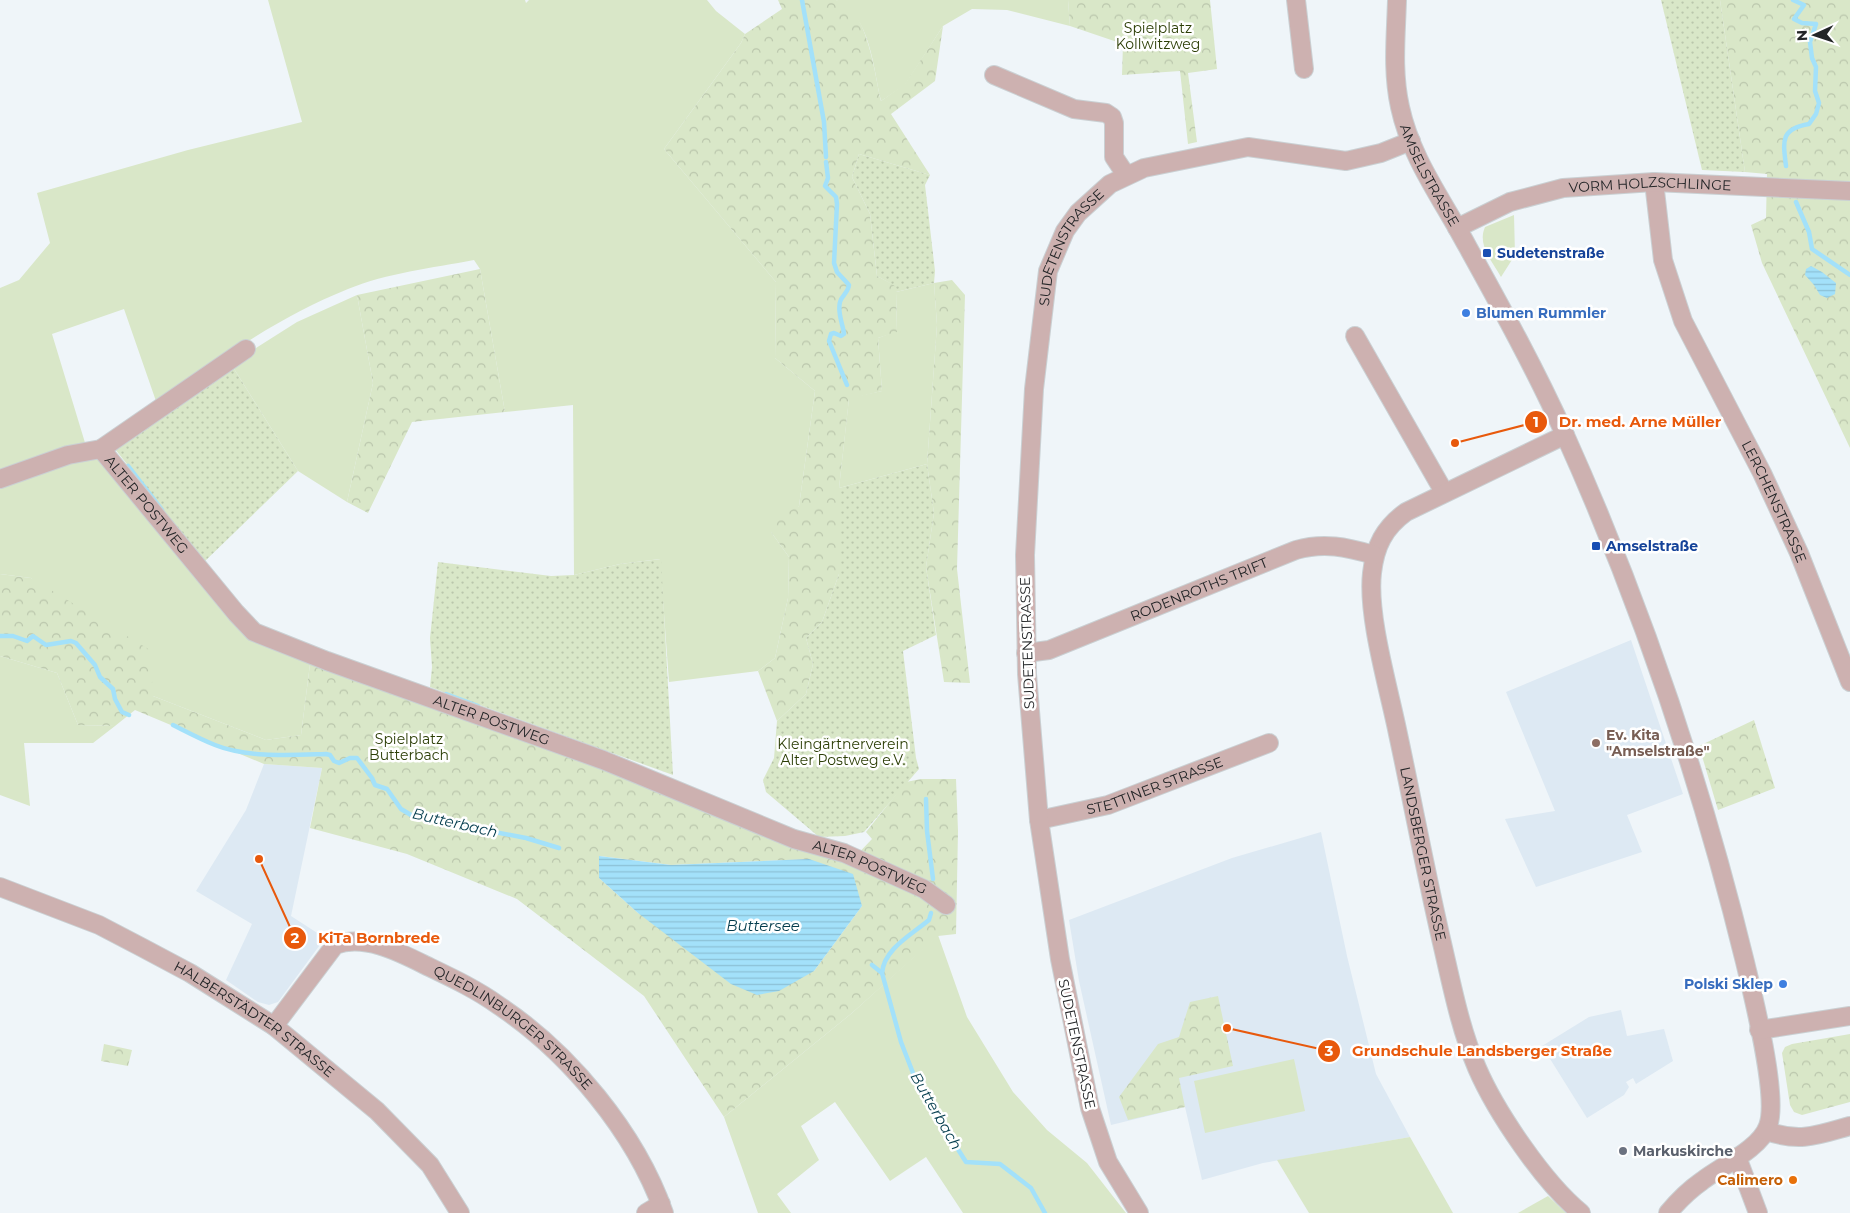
<svg xmlns="http://www.w3.org/2000/svg" width="1850" height="1213" font-family="Montserrat,sans-serif">
<style>
.built{fill:#dde9f3}
.grass{fill:#d9e7c8}
.forest{fill:url(#forest-crowns);fill-rule:evenodd}
.garden{fill:url(#garden-dots)}
.water{fill:url(#water-rules)}
.lines{fill:none;stroke-linecap:round;stroke-linejoin:round}
.stream{stroke:#a3e1fa;stroke-width:4.5}
.minor-casing{stroke:#cad0d3;stroke-width:20}
.minor{stroke:#cdb1b0;stroke-width:18}
.transit-dot{fill:#1a4fb4;stroke:#fff;stroke-width:2}
.shop-dot{fill:#3f7fe0;stroke:#fff;stroke-width:2}
.education-dot{fill:#8d6e63;stroke:#fff;stroke-width:2}
.worship-dot{fill:#6b7280;stroke:#fff;stroke-width:2}
.food-dot{fill:#e8710a;stroke:#fff;stroke-width:2}
.labels{text-anchor:middle;stroke-width:5;stroke-linejoin:round;paint-order:stroke}
.park-label{font-size:14px;fill:#2c3e06;stroke:#fff}
.street-label{font-size:14px;fill:#232527;stroke:#fff}
.transit-label{font-size:14px;font-weight:bold;fill:#164399;stroke:#fff;text-anchor:start}
.shop-label{font-size:14px;font-weight:bold;fill:#366cbe;stroke:#fff;text-anchor:start}
.education-label{font-size:14px;font-weight:bold;fill:#785e54;stroke:#fff;text-anchor:start}
.worship-label{font-size:14px;font-weight:bold;fill:#5b616d;stroke:#fff;text-anchor:start}
.food-label{font-size:14px;font-weight:bold;fill:#c56008;stroke:#fff;text-anchor:end}
.water-label{font-size:15px;font-style:italic;fill:#033c4d;stroke:#fff}
.leader{fill:none;stroke:#e8590c;stroke-width:2}
.callout-dot{fill:#e8590c;stroke:#fff;stroke-width:2}
.mark-label{font-size:15px;text-anchor:middle;font-weight:bold;fill:#fff}
.callout-label{font-size:15px;text-anchor:middle;font-weight:bold;fill:#e8590c;stroke:#fff;stroke-width:5;stroke-linejoin:round;paint-order:stroke}
</style>
<defs>
<pattern id="forest-crowns" width="20" height="18" patternUnits="userSpaceOnUse" patternTransform="scale(1.25)"><rect width="20" height="18" fill="#d9e7c8"/><path d="M2 6a3 3 0 1 1 6 0M12 15a3 3 0 1 1 6 0" fill="none" stroke="#bac6ac"/></pattern>
<pattern id="garden-dots" width="8" height="8" patternUnits="userSpaceOnUse" patternTransform="scale(1.25)"><rect width="8" height="8" fill="#d9e7c8"/><path d="M2 2h.1M6 6h.1" fill="none" stroke="#bac6ac" stroke-width="1.8" stroke-linecap="round"/></pattern>
<pattern id="water-rules" width="6" height="5" patternUnits="userSpaceOnUse" patternTransform="scale(1.25)"><rect width="6" height="5" fill="#a3e1fa"/><path d="M0 2.5h6" fill="none" stroke="#8cc1d6"/></pattern>
</defs>
<rect width="100%" height="100%" fill="#eff5f9"/>
<g class="built">
<polygon points="1631,640 1683,794 1627,815 1642,852 1536,887 1505,819 1555,811 1506,692"/>
<polygon points="264,764 322,768 291,916 325,938 278,1002 269,1005 258,1002 226,980 252,924 196,891 246,810"/>
<polygon points="1321,832 1347,956 1376,1074 1410,1137 1263,1163 1202,1180 1185,1107 1111,1125 1079,981 1069,920 1232,858"/>
<polygon points="1621,1010 1627,1036 1664,1029 1673,1061 1636,1084 1633,1078 1626,1082 1629,1087 1624,1095 1587,1118 1542,1046 1589,1017"/>
</g>
<g class="grass">
<path d="M268 0H525L526 3 529 0H707L716 11 745 34 741 43 664 149 776 282 775 358 815 391 799 506 771 532 789 557 788 598 775 658 758 671 669 682 660 559 620 564 574 575 573 405 505 412 480 269 474 260C432 268 387 273 348 289 278 317 218 360 157 404L124 309 52 334 86 446 108 463 241 629 310 664 301 735 266 740 153 696 31 578 0 574V288L19 280 50 243 37 193 188 150 302 122Z"/>
<path d="M836 0H1068L1070 26 1007 10 972 9 943 26 905 85 881 101C873 68 871 16 836 0Z"/>
<path d="M1514 215 1515 255 1501 277C1492 261 1477 245 1485 227Z"/>
<polygon points="934,283 937,325 927,464 839,488 849,398 882,391 878,338 897,331 896,292"/>
<polygon points="357,295 373,383 347,502 298,471 231,364 297,322"/>
<polygon points="0,656 57,673 78,725 115,726 93,743 24,743 30,806 0,795"/>
<polygon points="938,935 967,1017 1013,1092 1047,1130 1087,1163 1126,1213 963,1213 926,1157 890,1181 835,1102 801,1126 819,1160 777,1194 791,1213 758,1213 724,1117 852,1013"/>
<polygon points="1294,1059 1305,1111 1205,1133 1194,1081"/>
<polygon points="1410,1137 1453,1213 1309,1213 1277,1160"/>
<polygon points="1548,1196 1566,1213 1518,1213"/>
</g>
<g class="forest">
<path d="M778 0C796 0 818 0 836 0 867 5 875 75 881 101L905 84 943 26 935 81 891 114 930 175 859 154 852 177 870 214 877 276 896 286 897 332 878 338 882 391 849 399 839 488V574L822 622 806 638 813 664 806 694 777 721 758 671 775 658 788 598 789 557 771 532 772 520 799 506 815 391 775 358 776 282 664 149 741 43 745 34 782 9Z"/>
<polygon points="1068,0 1210,0 1217,69 1188,73 1197,142 1188,144 1180,71 1122,75 1123,44 1070,26"/>
<polygon points="1720,0 1850,0 1850,448 1762,263 1751,225 1766,218 1767,174 1745,172"/>
<polygon points="480,269 505,412 412,422 368,513 347,502 373,383 357,295"/>
<polygon points="952,280 965,295 957,569 970,683 944,682 926,567 934,513 927,464 937,325 934,283"/>
<path d="M0 574 31 578 150 650 153 696 266 740 301 735 310 664 430 707 611 767 849 863 872 839 866 832 906 782 921 779H956L958 831 956 934 938 936 852 1013 724 1117 644 996 517 899 407 854 310 828 322 768 264 764 135 710 115 726 78 725 57 673 0 656ZM600 856 671 865 809 859 862 906 814 971 638 913 599 878Z"/>
<polygon points="1754,720 1775,788 1718,810 1699,746"/>
<polygon points="1218,996 1233,1066 1179,1078 1185,1107 1128,1120 1119,1097 1158,1044 1179,1037 1190,1002"/>
<polygon points="1850,1034 1850,1102 1802,1115 1794,1112 1790,1105 1782,1053 1785,1047 1792,1044"/>
<polygon points="104,1044 132,1050 128,1066 101,1061"/>
</g>
<g class="garden">
<polygon points="1661,0 1720,0 1745,172 1702,170"/>
<polygon points="859,154 930,175 925,185 935,271 934,283 896,292 895,286 877,276 870,214 852,177"/>
<polygon points="231,364 298,471 204,562 115,449"/>
<polygon points="927,464 934,513 926,567 936,635 903,651 916,758 919,769 864,832 845,836 819,837 766,792 763,780 774,758 777,721 806,694 813,664 806,638 822,622 839,574 839,488"/>
<polygon points="661,559 673,775 430,687 432,667 430,638 438,562 551,576 574,575 620,564"/>
</g>
<g class="water">
<polygon points="1811,266 1822,272 1836,283 1835,294 1827,298 1820,295 1814,285 1805,275 1806,269"/>
<polygon points="599,856 671,865 809,859 853,874 862,906 814,971 779,991 757,995 731,984 638,913 599,878"/>
</g>
<g class="lines">
<g class="stream">
<polyline points="802,0 824,122 826,157"/>
<path d="M826 162 828 178 825 186 836 197 837 204 834 263 837 272 849 285C848 293 842 295 840 302 837 313 843 324 844 334L841 336 834 333 831 334 829 341 847 385"/>
<path d="M1786 166C1783 141 1780 129 1809 124L1816 114 1819 103 1815 91 1816 67 1812 58 1810 42 1816 24 1802 23 1794 19 1804 5 1793 0"/>
<polyline points="1796,202 1809,232 1812,249 1850,275"/>
<polyline points="128,466 162,510"/>
<polyline points="0,636 13,636 27,641 33,636 46,645 71,641 76,643 95,665 100,677 113,689 115,699 122,712 129,715"/>
<polyline points="446,694 478,706"/>
<path d="M173 725C187 732 200 739 215 745 247 758 292 755 326 754L330 755 334 761 339 763 350 758H357L372 778 375 785 387 789 401 809 411 815 436 820H451L474 828 526 838 559 848"/>
<polyline points="926,799 927,831 933,879"/>
<polyline points="872,965 882,973 901,1042 918,1086 966,1162 1000,1164 1031,1188 1045,1213"/>
<path d="M882 973C884 949 911 935 929 920L931 913"/>
</g>
<defs>
<g id="minor">
<polyline points="1296,0 1304,69"/>
<path id="s1" d="M1397 0C1396 36 1392 71 1400 107 1410 154 1437 192 1460 233 1497 300 1534 366 1565 435 1641 604 1701 782 1745 962 1753 996 1779 1097 1768 1126 1760 1149 1721 1166 1702 1181 1689 1190 1678 1201 1668 1213"/>
<polyline points="994,75 1074,109 1106,113 1112,117 1114,123 1114,157 1126,175"/>
<path id="s2" d="M1654 182 1663 260 1683 321 1762 473 1799 553 1850 682"/>
<path id="s3" d="M1457 228 1510 202 1563 188 1654 182 1850 191"/>
<polyline points="1355,336 1444,492"/>
<path id="s4" d="M1565 435 1406 512C1384 528 1375 546 1372 573 1367 616 1389 689 1398 734 1413 804 1426 874 1442 943 1452 986 1460 1028 1477 1068 1496 1112 1544 1183 1581 1213"/>
<path id="s5" d="M101 449 236 613 254 632 327 661 603 760 794 839 844 853 924 889 946 905"/>
<polyline points="0,479 68,455 101,449 246,349"/>
<path id="s6" d="M1026 653 1049 650 1296 550C1324 542 1346 547 1374 555"/>
<path id="s7" d="M1039 820 1108 805 1269 743"/>
<path id="s8" d="M0 887 99 925 143 948 190 973 274 1026 377 1111 430 1165 460 1213"/>
<path id="s9" d="M274 1026 335 945C364 934 399 952 425 965 450 977 476 989 498 1005 569 1052 636 1133 664 1213"/>
<polyline points="1759,1030 1850,1016"/>
<path d="M1767 1131C1800 1143 1818 1135 1850 1126"/>
<polyline points="1737,1157 1758,1213"/>
<polyline points="646,1213 661,1204"/>
<path id="s10" d="M1139 1213 1108 1162 1090 1108 1060 959 1039 820 1027 674 1025 555 1034 389 1048 271 1065 231 1078 213 1110 184 1144 168 1248 147 1346 161 1381 153 1411 141"/>
</g>
</defs>
<use href="#minor" class="minor-casing"/>
<use href="#minor" class="minor"/>
</g>
<g class="transit-dot">
<rect x="1482" y="248" width="10" height="10" rx="2.5"/>
<rect x="1591" y="541" width="10" height="10" rx="2.5"/>
</g>
<g class="shop-dot">
<circle cx="1466" cy="313" r="5"/>
<circle cx="1783" cy="984" r="5"/>
</g>
<circle class="education-dot" cx="1596" cy="743" r="5"/>
<circle class="worship-dot" cx="1623" cy="1151" r="5"/>
<circle class="food-dot" cx="1793" cy="1180" r="5"/>
<g class="labels">
<g class="park-label">
<text x="1158" y="33">Spielplatz<tspan x="1158" dy="16">Kollwitzweg</tspan></text>
<text x="409" y="744">Spielplatz<tspan x="409" dy="16">Butterbach</tspan></text>
<text x="843" y="749">Kleingärtnerverein<tspan x="843" dy="16">Alter Postweg e.V.</tspan></text>
</g>
<g class="street-label">
<text dy="5" stroke="none"><textPath href="#s1" startOffset="182">AMSELSTRASSE</textPath></text>
<text dy="5" stroke="none"><textPath href="#s3" startOffset="201">VORM HOLZSCHLINGE</textPath></text>
<text dy="5" stroke="none"><textPath href="#s10" startOffset="991">SUDETENSTRASSE</textPath></text>
<text dy="5" stroke="none"><textPath href="#s2" startOffset="345">LERCHENSTRASSE</textPath></text>
<text dy="5" stroke="none"><textPath href="#s5" startOffset="72">ALTER POSTWEG</textPath></text>
<text dy="5" stroke="none"><textPath href="#s6" startOffset="185">RODENROTHS TRIFT</textPath></text>
<text transform="translate(1027 643) rotate(-92)" y="5">SUDETENSTRASSE</text>
<text dy="5" stroke="none"><textPath href="#s5" startOffset="492">ALTER POSTWEG</textPath></text>
<text dy="5" stroke="none"><textPath href="#s7" startOffset="121">STETTINER STRASSE</textPath></text>
<text dy="5" stroke="none"><textPath href="#s4" startOffset="535">LANDSBERGER STRASSE</textPath></text>
<text dy="5" stroke="none"><textPath href="#s5" startOffset="898">ALTER POSTWEG</textPath></text>
<text dy="5" stroke="none"><textPath href="#s8" startOffset="288">HALBERSTÄDTER STRASSE</textPath></text>
<text dy="5" stroke="none"><textPath href="#s9" startOffset="305">QUEDLINBURGER STRASSE</textPath></text>
<text transform="translate(1077 1044) rotate(78)" y="5">SUDETENSTRASSE</text>
</g>
<g class="transit-label">
<text x="1497" y="258">Sudetenstraße</text>
<text x="1606" y="551">Amselstraße</text>
</g>
<g class="shop-label">
<text x="1476" y="318">Blumen Rummler</text>
<text x="1773" y="989" text-anchor="end">Polski Sklep</text>
</g>
<g class="education-label">
<text x="1606" y="740">Ev. Kita<tspan x="1606" dy="16">"Amselstraße"</tspan></text>
</g>
<g class="worship-label">
<text x="1633" y="1156">Markuskirche</text>
</g>
<g class="food-label">
<text x="1783" y="1185">Calimero</text>
</g>
<g class="water-label">
<text transform="translate(455 823) rotate(13)" y="5">Butterbach</text>
<text x="763" y="931">Buttersee</text>
<text transform="translate(936 1111) rotate(60)" y="5">Butterbach</text>
</g>
</g>
<path class="leader" d="M1455 443L1536 422M259 859L295 938M1227 1028L1329 1051"/>
<g class="callout-dot">
<circle cx="1455" cy="443" r="5"/>
<circle cx="259" cy="859" r="5"/>
<circle cx="1227" cy="1028" r="5"/>
<circle cx="1536" cy="422" r="12"/>
<circle cx="295" cy="938" r="12"/>
<circle cx="1329" cy="1051" r="12"/>
</g>
<g class="mark-label">
<text x="1536" y="427">1</text>
<text x="295" y="943">2</text>
<text x="1329" y="1056">3</text>
</g>
<g class="callout-label">
<text x="1640" y="427">Dr. med. Arne Müller</text>
<text x="379" y="943">KiTa Bornbrede</text>
<text x="1482" y="1056">Grundschule Landsberger Straße</text>
</g>
<g transform="translate(1815 35) rotate(267)" stroke="#ffffff" stroke-width="4" paint-order="stroke">
<path d="M0-4L9 19L0 12L-9 19Z" fill="#232527"/>
<text y="-8" font-size="14" font-weight="bold" text-anchor="middle" fill="#232527">N</text>
</g>
</svg>
